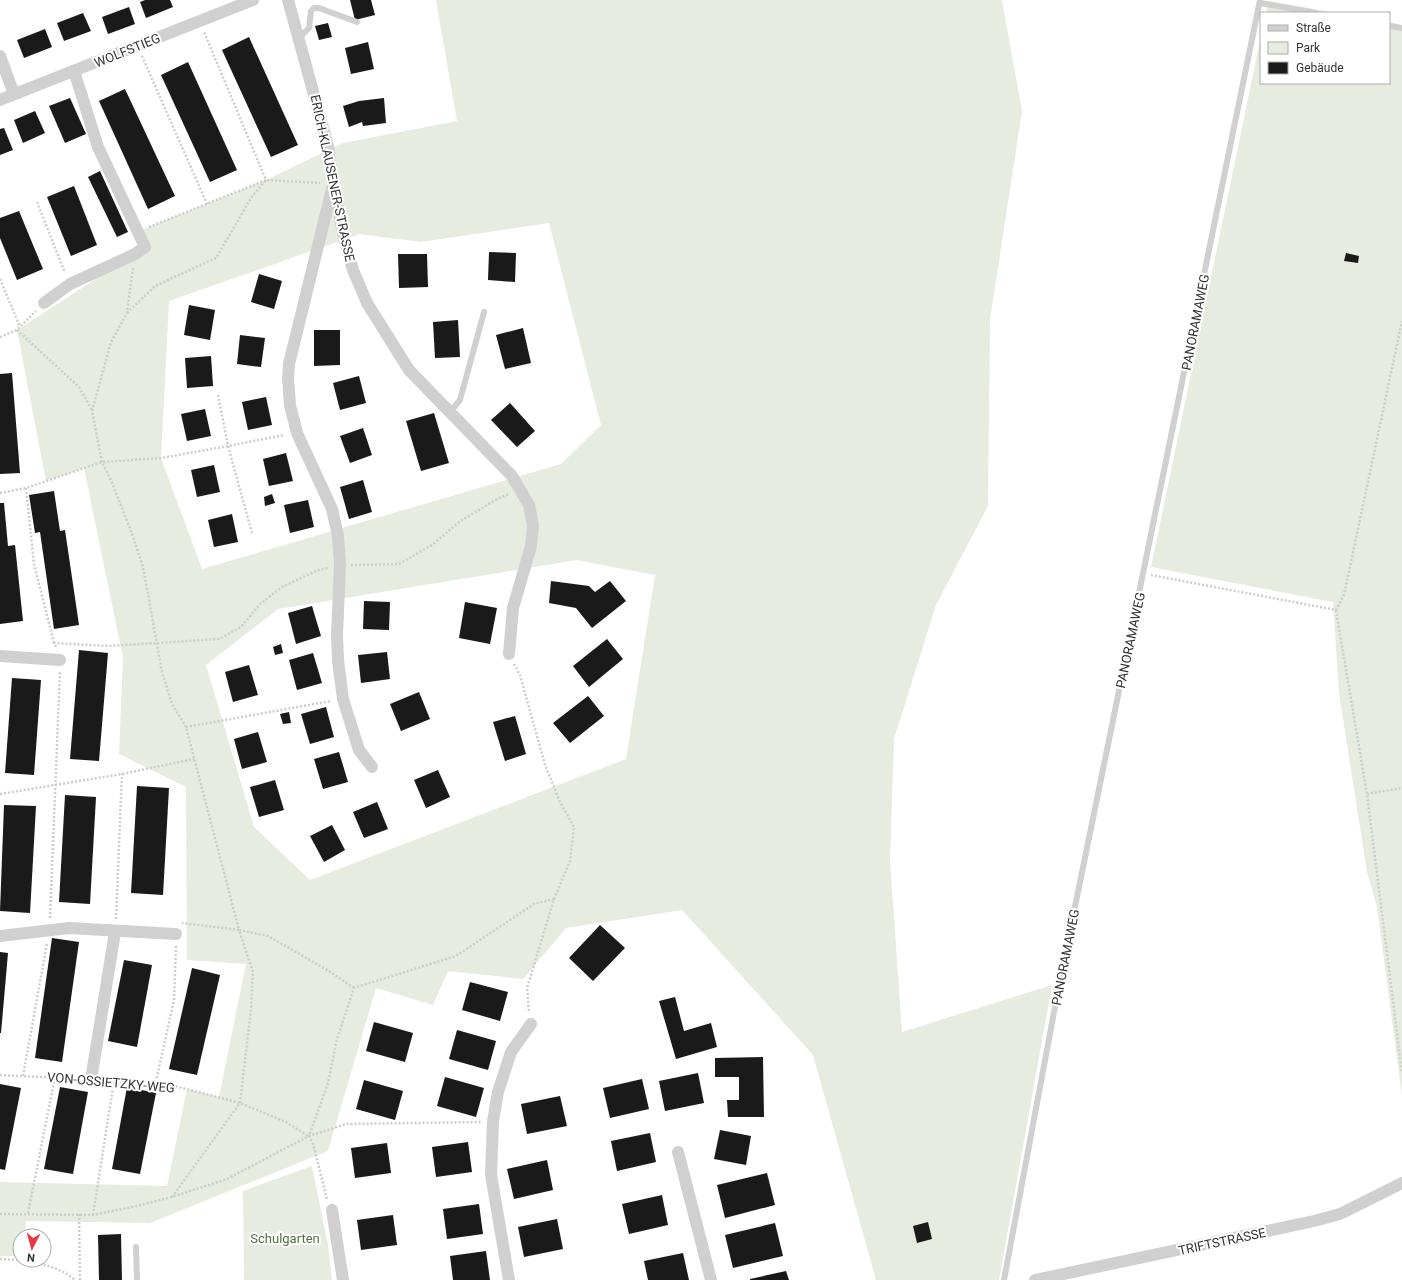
<svg xmlns="http://www.w3.org/2000/svg" width="1402" height="1280" font-family="Roboto,sans-serif">
<style>
.green{fill:#e6ecdf;fill-rule:evenodd}
.building{fill:#1a1a1a}
.lines{fill:none;stroke-linecap:round;stroke-linejoin:round}
.path{stroke:#cdcdcd;stroke-width:2.5;stroke-dasharray:2 2;stroke-linecap:butt}
.service{stroke:#d0d0d0;stroke-width:6}
.minor{stroke:#d0d0d0;stroke-width:12}
.labels{text-anchor:middle;stroke-width:4;stroke-linejoin:round;paint-order:stroke}
.street-label{font-size:13px;fill:#333;stroke:#fff}
.park-label{font-size:13px;fill:#56703f;stroke:#fff}
</style>
<rect width="100%" height="100%" fill="#fff"/>
<g class="green">
<path d="M436 0H1002L1022 111 990 320 988 506 936 605 894 739 890 860 902 1032 1052 985 999 1280H876L813 1055 682 910 566 928 523 979 448 971 433 1005 376 988 328 1151 150 1223 26 1221 25 1236H20V1256H0V1182L167 1186 187 1089 219 1097 246 964 187 960 186 787 119 754 123 658 84 468 46 481 17 330 145 247 137 232 266 180 343 143 457 121ZM549 223 601 425 561 464 202 569 161 458 169 301 360 234 421 242ZM577 560 655 575 626 759 310 880 254 827 206 665 278 609Z"/>
<polygon points="1268,1 1337,13 1266,13"/>
<polygon points="1389,22 1402,25 1402,1096 1377,907 1367,872 1339,693 1333,602 1151,567 1261,36 1261,83 1389,83"/>
<polygon points="312,1166 328,1245 332,1280 244,1280 243,1191"/>
</g>
<g class="building">
<polygon points="145,0 170,0 173,7 146,18 140,2"/>
<polygon points="350,0 371,0 375,15 355,20"/>
<polygon points="129,7 135,24 108,34 102,17"/>
<polygon points="83,13 91,31 64,41 57,23"/>
<polygon points="328,23 332,37 319,40 315,26"/>
<polygon points="45,29 52,47 24,58 17,40"/>
<polygon points="249,37 298,145 271,157 222,50"/>
<polygon points="368,42 374,69 351,74 345,48"/>
<polygon points="188,62 237,170 210,182 161,75"/>
<polygon points="125,89 175,196 148,209 99,101"/>
<polygon points="70,98 86,134 65,143 49,106"/>
<polygon points="384,98 386,123 363,126 362,122 349,127 343,106 359,101"/>
<polygon points="35,111 45,133 23,143 14,120"/>
<polygon points="4,128 13,150 0,155 0,129"/>
<polygon points="100,171 128,232 117,237 88,177"/>
<polygon points="74,186 97,245 71,256 47,197"/>
<polygon points="19,211 43,269 17,280 0,238 0,218"/>
<polygon points="489,252 516,253 515,282 488,280"/>
<polygon points="1346,253 1359,256 1358,263 1344,261"/>
<polygon points="398,254 427,254 428,287 399,288"/>
<polygon points="259,274 282,281 274,309 251,302"/>
<polygon points="189,305 215,310 210,340 184,335"/>
<polygon points="458,320 460,357 435,358 433,322"/>
<polygon points="523,328 531,363 505,369 496,335"/>
<polygon points="314,330 340,330 340,365 314,366"/>
<polygon points="240,335 265,338 261,367 237,364"/>
<polygon points="211,356 213,386 187,388 185,358"/>
<polygon points="12,373 20,473 0,474 0,374"/>
<polygon points="359,376 366,403 340,410 333,383"/>
<polygon points="266,397 272,425 248,430 242,402"/>
<polygon points="510,403 535,431 517,447 491,420"/>
<polygon points="205,409 211,436 187,441 181,414"/>
<polygon points="434,413 449,463 421,471 406,421"/>
<polygon points="363,428 372,455 350,463 340,436"/>
<polygon points="286,453 293,481 269,486 263,459"/>
<polygon points="214,465 220,492 197,497 191,470"/>
<polygon points="363,480 372,512 349,519 340,487"/>
<polygon points="54,491 60,531 65,530 79,625 54,629 40,532 35,533 29,495"/>
<polygon points="272,494 275,503 265,506 264,497"/>
<polygon points="308,500 314,527 290,533 284,505"/>
<polygon points="0,503 4,503 8,546 15,545 23,621 0,624"/>
<polygon points="232,514 238,542 214,547 208,520"/>
<polygon points="551,581 589,586 595,592 610,581 626,601 592,628 576,608 549,603"/>
<polygon points="364,601 390,602 389,630 363,629"/>
<polygon points="465,602 497,608 490,644 459,638"/>
<polygon points="312,606 321,636 296,644 288,613"/>
<polygon points="607,639 623,659 589,687 573,666"/>
<polygon points="281,644 283,653 275,655 273,647"/>
<polygon points="79,650 108,653 99,761 70,759"/>
<polygon points="387,652 390,679 361,683 358,655"/>
<polygon points="313,653 322,683 297,690 289,660"/>
<polygon points="249,665 258,695 233,702 225,672"/>
<polygon points="12,678 41,680 34,775 5,773"/>
<polygon points="419,692 430,719 401,731 390,704"/>
<polygon points="588,696 604,716 570,743 553,723"/>
<polygon points="326,707 334,737 310,744 301,714"/>
<polygon points="289,712 291,723 283,724 280,714"/>
<polygon points="515,716 526,754 505,761 493,722"/>
<polygon points="258,732 267,762 242,769 234,739"/>
<polygon points="339,752 348,782 323,789 314,759"/>
<polygon points="438,770 450,797 426,808 414,780"/>
<polygon points="275,780 284,810 259,817 250,787"/>
<polygon points="137,786 169,788 163,895 131,893"/>
<polygon points="65,795 96,797 90,904 59,902"/>
<polygon points="377,802 388,829 364,838 353,812"/>
<polygon points="4,805 36,806 30,913 0,911"/>
<polygon points="332,825 345,850 324,862 310,836"/>
<polygon points="600,925 625,948 593,981 569,958"/>
<polygon points="52,938 79,942 62,1062 35,1058"/>
<polygon points="0,952 8,953 1,1033 0,1033"/>
<polygon points="124,960 152,965 137,1047 108,1041"/>
<polygon points="192,968 220,975 197,1075 169,1069"/>
<polygon points="470,982 508,992 500,1021 462,1010"/>
<polygon points="675,997 684,1031 711,1023 717,1047 676,1059 659,1001"/>
<polygon points="374,1022 413,1033 405,1062 366,1051"/>
<polygon points="457,1030 496,1041 488,1070 449,1059"/>
<polygon points="763,1057 764,1117 728,1117 727,1100 739,1100 739,1077 715,1077 715,1058"/>
<polygon points="698,1073 704,1103 665,1111 659,1081"/>
<polygon points="445,1077 484,1088 476,1117 437,1106"/>
<polygon points="642,1079 649,1109 610,1118 603,1088"/>
<polygon points="364,1080 403,1091 395,1120 356,1109"/>
<polygon points="0,1084 21,1088 5,1170 0,1169"/>
<polygon points="60,1087 88,1092 73,1174 44,1169"/>
<polygon points="127,1087 156,1093 140,1174 112,1169"/>
<polygon points="560,1096 567,1126 527,1134 521,1104"/>
<polygon points="720,1130 751,1136 746,1165 714,1159"/>
<polygon points="650,1133 656,1162 617,1171 611,1141"/>
<polygon points="468,1142 472,1172 436,1177 432,1147"/>
<polygon points="387,1143 391,1173 355,1178 351,1148"/>
<polygon points="547,1160 553,1190 514,1199 507,1169"/>
<polygon points="767,1173 775,1205 725,1218 717,1185"/>
<polygon points="662,1195 668,1225 629,1234 622,1204"/>
<polygon points="479,1204 483,1234 447,1239 443,1209"/>
<polygon points="393,1215 397,1245 361,1250 357,1220"/>
<polygon points="557,1219 563,1249 524,1257 518,1227"/>
<polygon points="928,1222 932,1239 917,1243 913,1226"/>
<polygon points="775,1223 783,1256 733,1268 725,1235"/>
<polygon points="121,1234 122,1280 99,1280 98,1235"/>
<polygon points="486,1251 490,1280 453,1280 450,1256"/>
<polygon points="683,1253 689,1280 648,1280 644,1261"/>
<polygon points="786,1271 789,1280 750,1280 750,1279"/>
</g>
<g class="lines">
<g class="path">
<polyline points="142,56 207,204"/>
<polyline points="37,202 65,273"/>
<polyline points="149,227 266,180 204,32"/>
<polyline points="133,268 127,313 111,342 92,411 102,462 111,480 133,536 143,567 162,672 172,704 186,727 239,930 268,936 329,971 354,988"/>
<polyline points="0,279 20,327"/>
<polyline points="127,313 155,286 216,258 251,198 266,180 320,183"/>
<polyline points="17,330 79,387 92,410"/>
<polyline points="0,337 17,330 36,311"/>
<polyline points="26,488 34,564 54,643"/>
<polyline points="0,493 26,488 102,462 161,458 228,446 218,395"/>
<polyline points="252,533 228,446 284,435"/>
<polyline points="351,565 399,564 432,545 459,522 497,499 509,494"/>
<polyline points="1151,575 1336,610 1344,595 1402,321"/>
<polyline points="1336,610 1367,794 1402,1073"/>
<polyline points="56,647 54,643 108,646 219,639 241,627 260,604 282,587 318,570 328,568"/>
<polyline points="514,664 520,675 545,765 560,802 574,827 570,861 554,899 527,988 529,1012"/>
<polyline points="186,727 331,701"/>
<polyline points="0,794 122,774 194,759"/>
<polyline points="1367,794 1402,788"/>
<polyline points="50,918 60,671"/>
<polyline points="116,919 122,774"/>
<polyline points="0,1075 79,1079"/>
<polyline points="23,1076 47,943"/>
<polyline points="104,1081 155,1086 171,1085 240,1103 286,1122 308,1136"/>
<polyline points="155,1086 174,1000 176,946"/>
<polyline points="172,1197 240,1103 251,1009 253,972 239,930 182,923"/>
<polyline points="327,1199 313,1144 309,1136 328,1083 337,1039 354,988 456,956 534,904 554,899"/>
<polyline points="28,1213 55,1077"/>
<polyline points="0,1214 93,1215 137,1206 172,1197 227,1179 309,1136 346,1124 482,1122"/>
<polyline points="79,1214 80,1280"/>
<polyline points="93,1215 114,1081"/>
<polyline points="0,1259 20,1260"/>
<path d="M20 1260C40 1263 60 1267 75 1280"/>
</g>
<g class="service">
<polyline points="1260,3 1316,13"/>
<polyline points="1389,26 1402,28"/>
<polyline points="299,38 309,28 311,11 314,8 319,8 357,22"/>
<polyline points="450,412 460,400 484,312"/>
<polyline points="136,1247 137,1280"/>
<polyline points="1004,1280 1060,980 1260,0"/>
</g>
<g class="minor">
<polyline points="288,0 328,146 333,184 345,242 353,270 367,303 409,370 512,476 529,505 533,525 531,546 513,608 509,654"/>
<polyline points="0,56 14,94"/>
<polyline points="0,100 253,0"/>
<polyline points="332,189 289,364 288,378 290,405 297,433 332,509 338,536 340,565 337,635 338,660 343,699 359,750 372,767"/>
<polyline points="44,303 70,284 135,254 145,247 98,147 74,71"/>
<polyline points="0,656 60,660"/>
<polyline points="0,936 69,928 176,934"/>
<polyline points="91,1080 115,932"/>
<polyline points="678,1152 711,1280"/>
<polyline points="332,1210 343,1280"/>
<polyline points="509,1280 491,1175 493,1121 498,1092 511,1052 531,1024"/>
<polyline points="1035,1280 1314,1221 1340,1214 1402,1183"/>
</g>
</g>
<g class="labels">
<g class="street-label">
<text transform="translate(127 50) rotate(-22)" y="5">WOLFSTIEG</text>
<text transform="translate(333 178) rotate(78)" y="5">ERICH-KLAUSENER-STRASSE</text>
<text transform="translate(1195 322) rotate(-79)" y="5">PANORAMAWEG</text>
<text transform="translate(1130 640) rotate(-78)" y="5">PANORAMAWEG</text>
<text transform="translate(1065 957) rotate(-79)" y="5">PANORAMAWEG</text>
<text transform="translate(111 1082) rotate(5)" y="5">VON-OSSIETZKY-WEG</text>
<text transform="translate(1222 1241) rotate(-12)" y="5">TRIFTSTRASSE</text>
</g>
<g class="park-label">
<text x="285" y="1243">Schulgarten</text>
</g>
</g>
<rect x="1260" y="12" width="130" height="72" fill="#ffffff" stroke="#adadad"/>
<rect x="1268" y="25" width="20" height="6" fill="#d0d0d0" stroke="#adadad"/>
<text x="1296" y="32" font-size="12" fill="#333333">Straße</text>
<rect x="1268" y="42" width="20" height="12" fill="#e6ecdf" stroke="#adadad"/>
<text x="1296" y="52" font-size="12" fill="#333333">Park</text>
<rect x="1268" y="62" width="20" height="12" fill="#1a1a1a" stroke="#adadad"/>
<text x="1296" y="72" font-size="12" fill="#333333">Gebäude</text>
<g transform="translate(32 1248) rotate(186)"><circle r="19" fill="#ffffff" stroke="#adadad"/>
<path d="M0-3L7 15L0 10L-7 15Z" fill="#e63946"/>
<text y="-6" font-size="11" font-weight="bold" text-anchor="middle" fill="#333333">N</text>
</g>
</svg>
